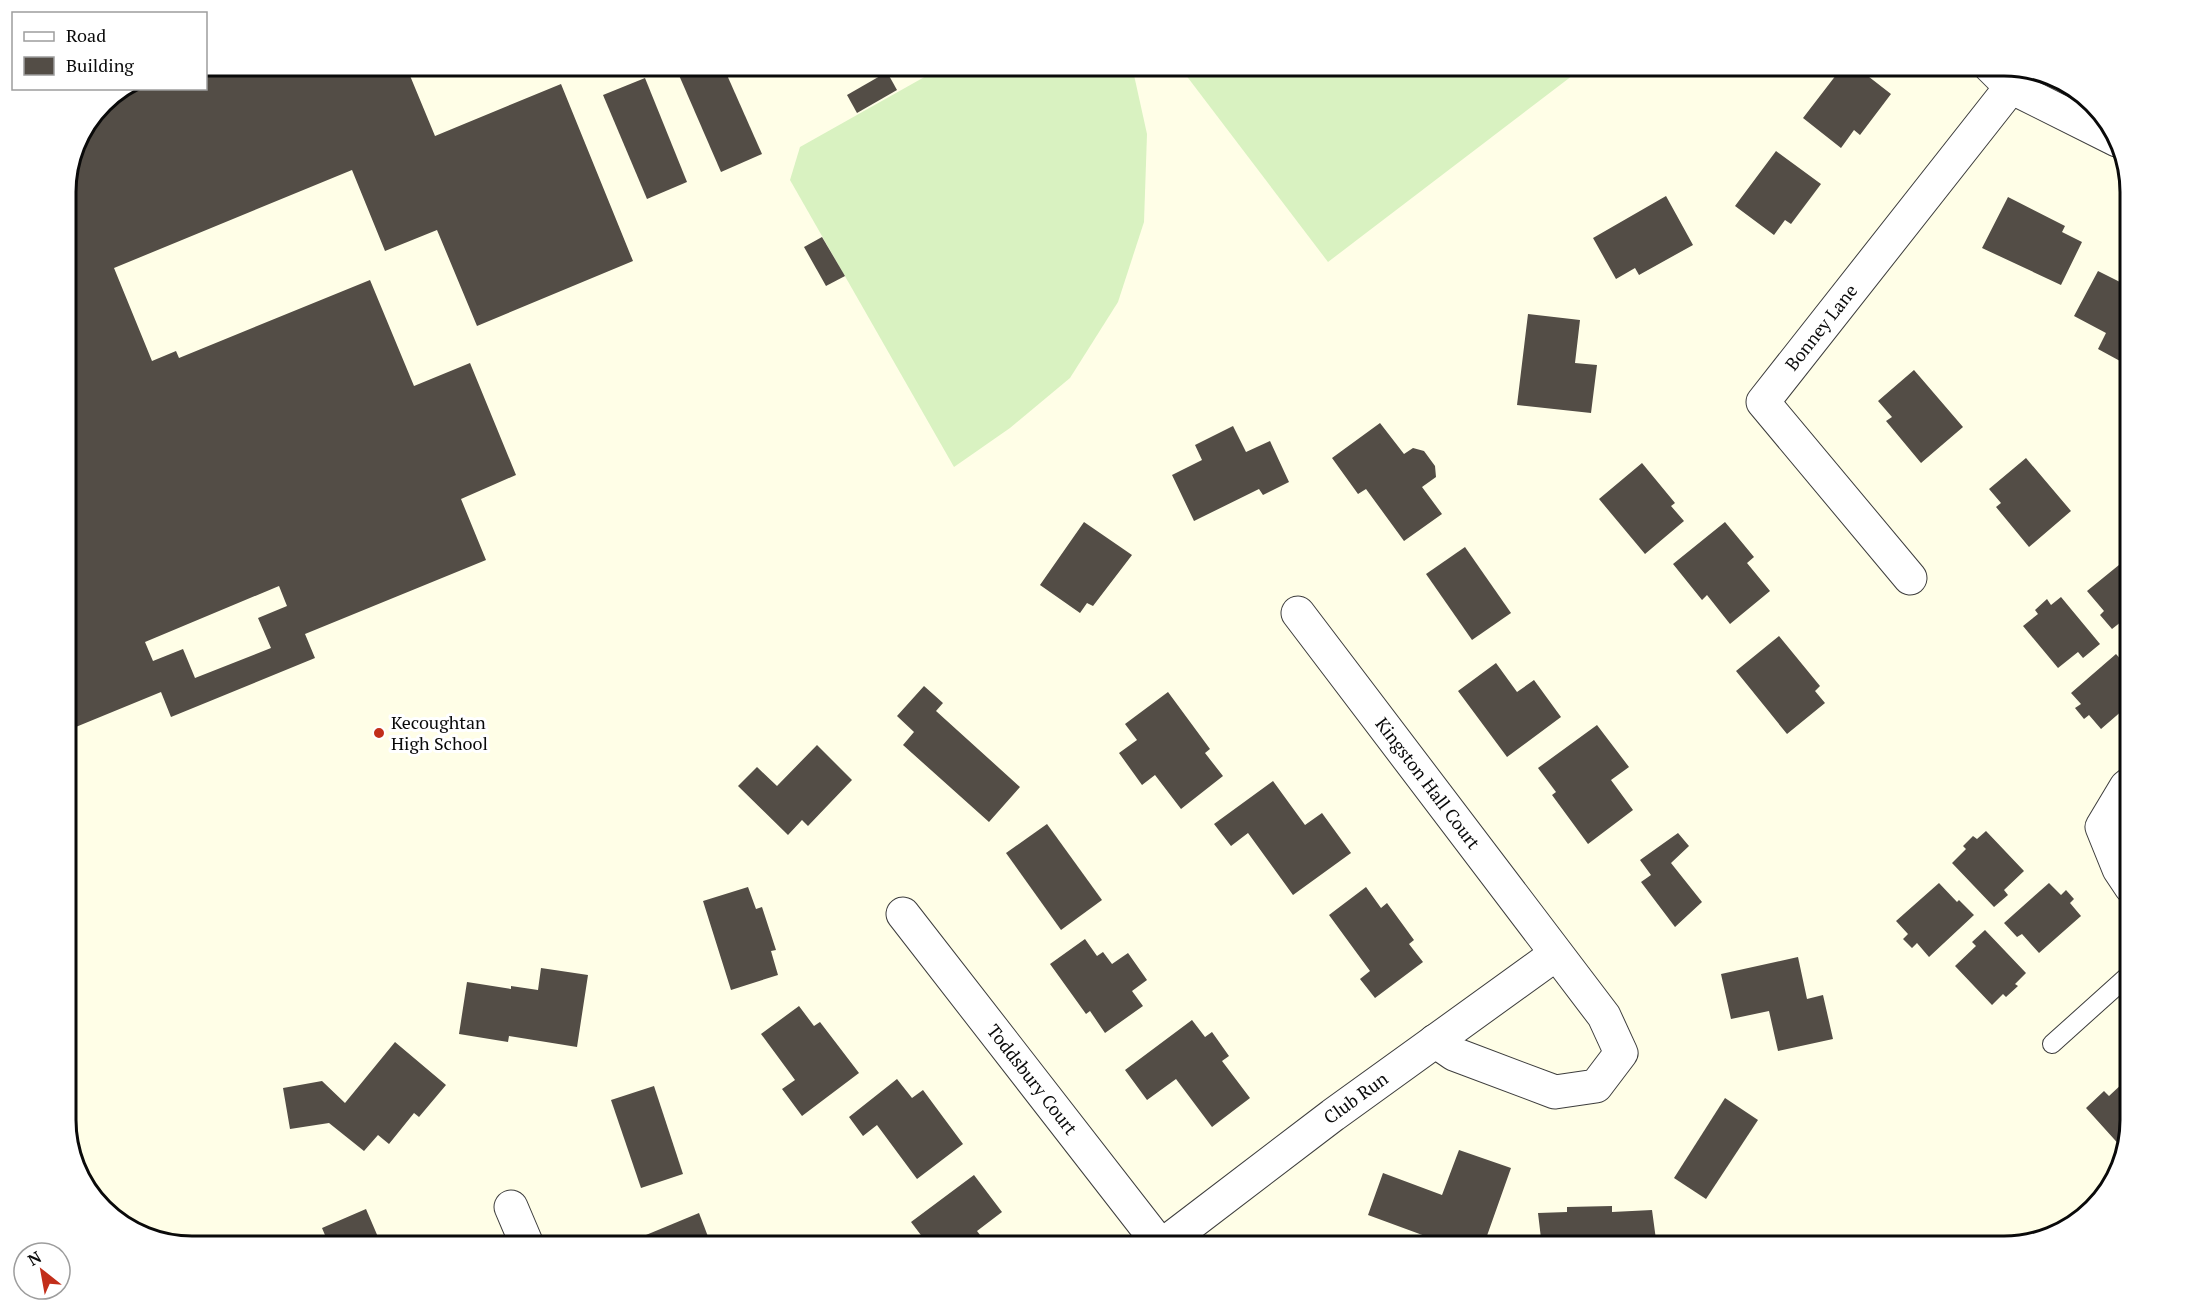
<svg xmlns="http://www.w3.org/2000/svg" width="2197" height="1313" font-family="'PT Serif',serif">
<style>
.pitch{fill:#d9f2c1}
.building{fill:#534d46;fill-rule:evenodd}
.lines{fill:none;stroke-linecap:round;stroke-linejoin:round}
.lane-casing{stroke:#3d3d3d;stroke-width:20}
.street-casing{stroke:#3d3d3d;stroke-width:35}
.lane{stroke:#fff;stroke-width:18}
.street{stroke:#fff;stroke-width:33}
.poi-dot{fill:#c22e1a;stroke:#fff;stroke-width:2}
.labels{text-anchor:middle;stroke-width:6;stroke-linejoin:round;paint-order:stroke}
.street-label{font-size:18px;fill:#0a0a0a;stroke:#fff}
.poi-label{font-size:18px;fill:#0a0a0a;stroke:#fff;text-anchor:start}
.rim{fill:none;stroke:#0a0a0a;stroke-width:3}
</style>
<rect width="100%" height="100%" fill="#fffee7"/>
<g class="pitch">
<polygon points="944,66 1132,66 1147,134 1144,222 1118,302 1070,378 1010,428 954,467 790,180 800,147"/>
<polygon points="1179,66 1585,66 1328,262"/>
</g>
<g class="building">
<path d="M206 66H406L435 136 561 84 633 261 477 326 437 230 385 251 352 170 114 268 152 361 176 351 179 358 370 280 414 386 470 363 516 475 461 499 486 560 305 634 315 658 171 717 161 692 66 731V185L76 144 103 103 125 88H206ZM279 586 287 606 258 618 271 648 195 678 183 649 153 661 145 642Z"/>
<polygon points="474,66 499,66 478,75"/>
<polygon points="675,66 723,66 762,154 721,172"/>
<polygon points="1843,66 1855,66 1891,94 1860,135 1854,130 1841,148 1803,118"/>
<polygon points="887,72 897,90 857,113 847,95"/>
<polygon points="645,78 687,182 647,199 603,95"/>
<polygon points="1776,151 1821,184 1791,224 1785,220 1774,235 1735,206"/>
<polygon points="1666,196 1693,245 1639,275 1635,268 1616,279 1593,238"/>
<polygon points="2008,197 2065,226 2062,232 2082,242 2061,285 1982,248"/>
<polygon points="822,237 845,276 826,286 804,247"/>
<polygon points="2098,271 2124,284 2131,272 2131,367 2098,349 2106,333 2074,316"/>
<polygon points="1528,314 1580,320 1575,363 1597,365 1591,413 1517,405"/>
<polygon points="1914,370 1963,427 1921,463 1886,421 1892,417 1878,401"/>
<polygon points="1380,423 1404,454 1413,448 1424,451 1435,466 1436,477 1422,487 1442,514 1404,541 1366,489 1358,494 1332,458"/>
<polygon points="1233,426 1246,452 1270,441 1289,482 1263,495 1259,489 1194,521 1172,475 1202,460 1195,445"/>
<polygon points="2026,458 2071,511 2029,547 1996,507 2001,503 1989,489"/>
<polygon points="1642,463 1675,503 1671,506 1684,521 1645,554 1599,499"/>
<polygon points="1084,522 1132,555 1093,606 1087,603 1080,613 1040,585"/>
<polygon points="1725,522 1754,557 1747,563 1770,591 1730,624 1707,595 1702,600 1673,564"/>
<polygon points="1465,547 1511,613 1472,640 1426,574"/>
<polygon points="2130,556 2131,614 2112,629 2100,615 2104,611 2087,591"/>
<polygon points="2061,597 2100,644 2083,658 2078,652 2058,668 2023,626 2038,614 2035,610 2047,599 2051,605"/>
<polygon points="1779,636 1820,686 1815,691 1825,703 1787,734 1736,671"/>
<polygon points="2116,654 2131,671 2127,675 2131,680 2131,703 2101,729 2089,715 2084,719 2075,708 2081,704 2071,693"/>
<polygon points="1496,663 1517,692 1534,680 1561,717 1507,757 1458,691"/>
<polygon points="924,686 943,703 936,711 1020,787 989,822 903,745 914,732 897,716"/>
<polygon points="1168,692 1210,749 1205,753 1223,776 1181,809 1155,775 1142,785 1119,753 1137,740 1125,724"/>
<polygon points="1597,725 1629,767 1611,780 1633,810 1588,844 1552,795 1556,792 1538,768"/>
<polygon points="817,745 852,780 808,826 802,820 788,835 738,786 757,767 777,786"/>
<polygon points="1273,781 1305,825 1322,813 1351,853 1293,895 1248,833 1231,846 1214,824"/>
<polygon points="1047,824 1102,900 1061,930 1006,853"/>
<polygon points="1986,831 2024,871 2004,890 2008,895 1994,907 1952,863 1966,849 1963,846 1973,836 1977,839"/>
<polygon points="1678,833 1689,846 1671,863 1702,902 1675,927 1641,882 1651,875 1640,860"/>
<polygon points="1939,883 1957,902 1959,900 1974,915 1929,957 1917,943 1912,948 1903,939 1908,934 1896,921"/>
<polygon points="2049,883 2061,895 2066,890 2074,899 2070,903 2081,916 2039,953 2022,934 2017,937 2004,923"/>
<polygon points="748,887 756,909 762,907 776,950 771,951 778,975 731,990 703,901"/>
<polygon points="1366,887 1381,908 1387,903 1414,940 1409,944 1423,962 1375,998 1360,979 1370,971 1329,915"/>
<polygon points="1985,930 2026,973 2015,984 2018,986 2006,997 2003,994 1992,1005 1955,966 1976,946 1972,942"/>
<polygon points="1085,939 1097,956 1103,952 1112,964 1128,953 1147,980 1132,991 1143,1006 1105,1033 1090,1011 1086,1014 1050,964"/>
<polygon points="1798,957 1807,999 1823,995 1833,1039 1778,1051 1769,1011 1731,1019 1721,974"/>
<polygon points="541,968 588,975 577,1047 509,1036 508,1042 459,1034 467,982 511,989 511,986 538,990"/>
<polygon points="799,1006 814,1026 820,1022 859,1073 802,1116 782,1089 795,1080 761,1034"/>
<polygon points="1192,1020 1205,1037 1212,1032 1229,1056 1222,1061 1250,1098 1212,1127 1176,1079 1147,1100 1125,1070"/>
<polygon points="395,1042 446,1085 419,1117 414,1113 389,1144 378,1135 364,1151 329,1123 290,1129 283,1088 322,1081 345,1103"/>
<polygon points="897,1079 912,1098 923,1090 963,1144 917,1179 877,1125 863,1136 849,1117"/>
<polygon points="2124,1082 2131,1089 2131,1121 2123,1149 2086,1108 2104,1091 2109,1096"/>
<polygon points="654,1086 683,1174 641,1188 611,1100"/>
<polygon points="1725,1098 1758,1120 1706,1199 1674,1178"/>
<polygon points="1459,1150 1511,1168 1483,1247 1455,1247 1368,1215 1383,1173 1442,1195"/>
<polygon points="974,1175 1002,1212 977,1231 989,1247 930,1247 911,1222"/>
<polygon points="1612,1206 1612,1212 1652,1210 1657,1247 1542,1247 1538,1213 1567,1212 1567,1207"/>
<polygon points="366,1209 378,1237 374,1239 377,1247 330,1247 322,1228"/>
<polygon points="699,1213 712,1247 617,1247"/>
</g>
<g class="lines">
<defs>
<polyline id="lane" points="2052,1044 2131,973"/>
<g id="street">
<polyline points="1990,66 2011,87 2117,140"/>
<path id="s1" d="M1910 578 1763 402 2011 87 2021 71"/>
<path id="s2" d="M1298 613 1604 1016 1621 1053 1596 1086 1555 1092 1454 1054 1435 1041"/>
<polyline points="2131,783 2126,787 2102,827 2119,869 2131,887"/>
<path id="s3" d="M903 914 1161 1246"/>
<polyline points="511,1207 528,1247"/>
<path id="s4" d="M1160 1247 1333 1115 1556 954"/>
</g>
</defs>
<use href="#lane" class="lane-casing"/>
<use href="#street" class="street-casing"/>
<use href="#lane" class="lane"/>
<use href="#street" class="street"/>
</g>
<circle class="poi-dot" cx="379" cy="733" r="6"/>
<g class="labels">
<g class="street-label">
<text dy="6" stroke="none"><textPath href="#s1" startOffset="324">Bonney Lane</textPath></text>
<text dy="6" stroke="none"><textPath href="#s2" startOffset="214">Kingston Hall Court</textPath></text>
<text dy="6" stroke="none"><textPath href="#s3" startOffset="210">Toddsbury Court</textPath></text>
<text dy="6" stroke="none"><textPath href="#s4" startOffset="246">Club Run</textPath></text>
</g>
<g class="poi-label">
<text x="391" y="729">Kecoughtan<tspan x="391" dy="21">High School</tspan></text>
</g>
</g>
<path d="M0 0H2197V1313H0ZM192 76H2004A116 116 0 0 1 2120 192V1120A116 116 0 0 1 2004 1236H192A116 116 0 0 1 76 1120V192A116 116 0 0 1 192 76Z" fill="#fff" fill-rule="evenodd"/>
<path class="rim" d="M192 76H2004A116 116 0 0 1 2120 192V1120A116 116 0 0 1 2004 1236H192A116 116 0 0 1 76 1120V192A116 116 0 0 1 192 76Z"/>
<rect x="12" y="12" width="195" height="78" fill="#ffffff" stroke="#9d9d9d" stroke-width="1.5"/>
<rect x="24" y="32" width="30" height="9" fill="#ffffff" stroke="#9d9d9d" stroke-width="1.5"/>
<text x="66" y="42" font-size="18" fill="#0a0a0a">Road</text>
<rect x="24" y="57" width="30" height="18" fill="#534d46" stroke="#9d9d9d" stroke-width="1.5"/>
<text x="66" y="72" font-size="18" fill="#0a0a0a">Building</text>
<g transform="translate(42 1271) rotate(329)"><circle r="28" fill="#ffffff" stroke="#9d9d9d" stroke-width="1.5"/>
<path d="M0-4.5L10 22L0 15L-10 22Z" fill="#c22e1a"/>
<text y="-9" font-size="16" font-weight="bold" text-anchor="middle" fill="#0a0a0a">N</text>
</g>
</svg>
